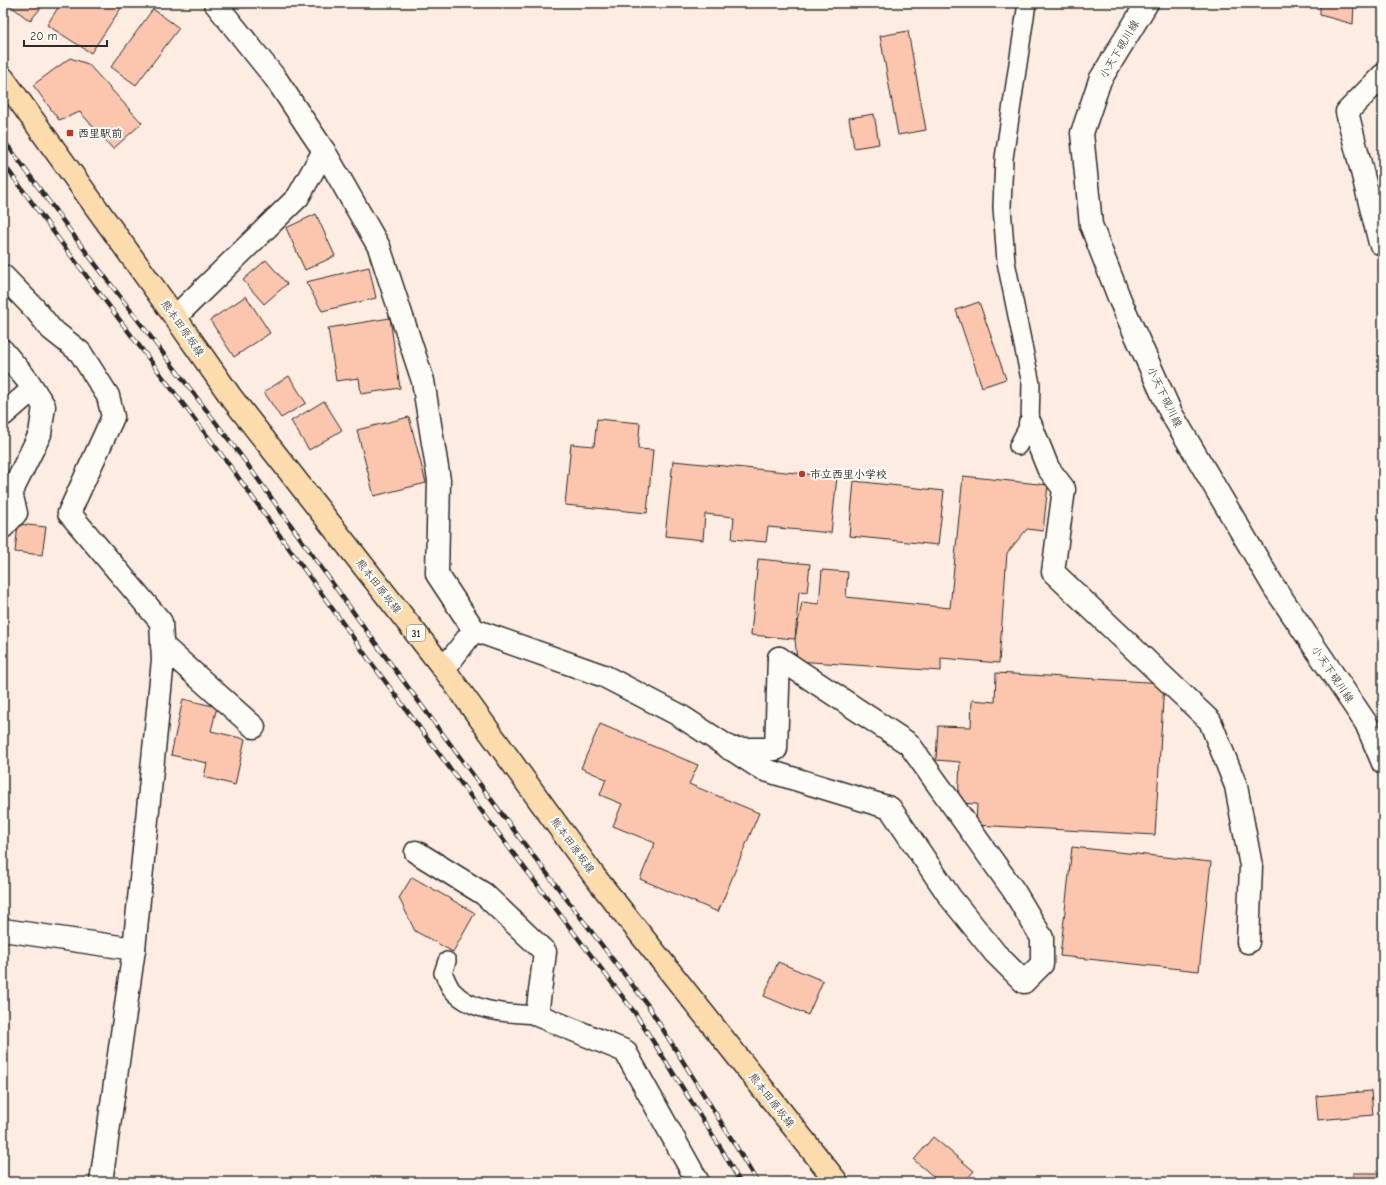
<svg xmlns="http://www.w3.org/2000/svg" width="1386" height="1185" font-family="'Comic Neue','Klee One',sans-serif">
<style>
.building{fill:#fbc6ad;stroke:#2b2b2b}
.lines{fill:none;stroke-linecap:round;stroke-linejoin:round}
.lane-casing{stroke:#2b2b2b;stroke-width:20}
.street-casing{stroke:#2b2b2b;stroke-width:25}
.secondary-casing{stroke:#2b2b2b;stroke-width:25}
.primary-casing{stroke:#2b2b2b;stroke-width:25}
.lane{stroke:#fdfcf7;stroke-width:17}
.street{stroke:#fdfcf7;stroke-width:22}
.secondary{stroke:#fdfcf7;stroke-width:22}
.primary{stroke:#fcdcac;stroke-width:22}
.rail-casing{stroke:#2b2b2b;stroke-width:4.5}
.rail{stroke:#fdfcf7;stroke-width:3;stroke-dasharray:9;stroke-linecap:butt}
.poi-dot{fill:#c8321e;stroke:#fdfcf7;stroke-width:1.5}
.labels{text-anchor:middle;stroke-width:4;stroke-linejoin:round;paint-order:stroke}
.shield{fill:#fdfcf7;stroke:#6a6a68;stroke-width:1}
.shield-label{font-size:10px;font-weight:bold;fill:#2b2b2b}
.street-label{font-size:11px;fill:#2b2b2b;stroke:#fdfcf7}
.poi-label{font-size:11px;font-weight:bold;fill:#2b2b2b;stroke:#fdfcf7;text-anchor:start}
</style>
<rect width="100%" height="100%" fill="#fcece1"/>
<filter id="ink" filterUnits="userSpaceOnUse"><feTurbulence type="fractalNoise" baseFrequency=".025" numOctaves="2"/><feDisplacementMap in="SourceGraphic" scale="8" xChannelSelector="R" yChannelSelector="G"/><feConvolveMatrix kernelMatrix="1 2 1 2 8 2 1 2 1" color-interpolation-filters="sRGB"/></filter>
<g filter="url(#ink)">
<g class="building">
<polygon points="7,3 45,3 30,21"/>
<polygon points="61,3 113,3 121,8 91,53 47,25"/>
<polygon points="1320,3 1354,3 1353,24 1320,15"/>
<polygon points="153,9 179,28 136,85 111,67"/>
<polygon points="908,31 926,130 898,135 880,36"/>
<polygon points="70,58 88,64 142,123 113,149 80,112 59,120 33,85"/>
<polygon points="874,114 879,144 854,148 849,118"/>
<polygon points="316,214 335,256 305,270 286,228"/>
<polygon points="266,260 287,284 264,304 243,280"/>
<polygon points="369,267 376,298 322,311 306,282"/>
<polygon points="246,296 270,333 234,357 210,320"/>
<polygon points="979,302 1006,379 982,387 956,310"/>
<polygon points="390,318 400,388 361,394 359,378 336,381 328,328"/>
<polygon points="289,376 306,403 281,418 264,392"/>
<polygon points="324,401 342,430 309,450 291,421"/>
<polygon points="409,417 426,483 374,496 357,430"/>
<polygon points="597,419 640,423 638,449 653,450 647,513 565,505 571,444 594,446"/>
<polygon points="673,461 837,477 831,533 768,527 766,542 732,539 734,517 705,514 703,540 665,536"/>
<polygon points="963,476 1048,485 1043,531 1027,529 1007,553 999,663 941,658 941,671 797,661 795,639 802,602 819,604 822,570 848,572 846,597 950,608"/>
<polygon points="854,481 944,491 938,545 849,536"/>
<polygon points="18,524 46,527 42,555 15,552"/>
<polygon points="758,559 810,564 807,592 799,591 795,639 751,635"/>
<polygon points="996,673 1164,683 1155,835 976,825 977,804 958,803 960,762 936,760 938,726 971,727 972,700 995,702"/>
<polygon points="183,699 217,707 211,731 245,739 235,785 204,777 207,763 171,755"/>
<polygon points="600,724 698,765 689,784 759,813 718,912 640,879 655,843 613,826 622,804 600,795 606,779 581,768"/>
<polygon points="1072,847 1211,862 1199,971 1060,956"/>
<polygon points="412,877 475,913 453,952 415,931 399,898"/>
<polygon points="778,962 823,981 808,1015 764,996"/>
<polygon points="1371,1091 1373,1115 1318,1120 1316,1096"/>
<polygon points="933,1137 974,1171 964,1182 940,1182 914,1160"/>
<rect x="1353" y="1173" width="30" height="9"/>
</g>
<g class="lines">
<defs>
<g id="lane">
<polyline points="1018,446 1030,423 1031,384 1006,262 1002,207 1004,158 1027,3"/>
<path d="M447 961 443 973C446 978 448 985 452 990 472 1013 508 1013 537 1015"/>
</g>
<g id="street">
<polyline points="324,151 379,247 423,381 439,480 437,574 474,630"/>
<polyline points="1380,243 1347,112 1383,75"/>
<polyline points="3,276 35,309 51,329 80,352 108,396 113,417 69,513 161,622 163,660 134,949 101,1182"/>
<polyline points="175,317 298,197 324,151 276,79 215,3"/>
<polyline points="3,351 28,381 44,406 40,434 11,493 16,513 3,527"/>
<polyline points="3,415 33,389"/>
<polyline points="1030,423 1048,468 1064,489 1053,572 1210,721 1236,786 1251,866 1248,942"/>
<polyline points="162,645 254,727"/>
<polyline points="444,669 474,630 604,676 679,715 762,769 890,808 950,897 995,953 1024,982 1042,964 1042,938 1014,891 909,744 779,658"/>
<polyline points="730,749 776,749 779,658"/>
<polyline points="416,852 484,894 545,952 537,1015 625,1051 698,1182"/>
<polyline points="3,930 134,949"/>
</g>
<polyline id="secondary" points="1147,3 1100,80 1082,133 1091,225 1120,300 1171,413 1274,587 1366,723 1383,763"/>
<polyline id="primary" points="3,78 175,317 231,397 444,669 595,877 837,1182"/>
</defs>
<use href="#lane" class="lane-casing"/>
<use href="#street" class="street-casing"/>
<use href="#secondary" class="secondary-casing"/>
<use href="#primary" class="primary-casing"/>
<use href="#lane" class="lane"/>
<use href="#street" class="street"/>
<use href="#secondary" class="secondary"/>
<use href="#primary" class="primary"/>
<defs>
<g id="rail">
<polyline points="3,139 77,240 242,457 379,648 519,837 647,1004 734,1143 757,1182"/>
<polyline points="3,163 66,249 230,466 367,657 507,845 635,1013 722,1150 740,1182"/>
</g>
</defs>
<use href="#rail" class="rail-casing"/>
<use href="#rail" class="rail"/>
</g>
</g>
<g class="poi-dot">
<rect x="66" y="129" width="8" height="8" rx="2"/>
<circle cx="802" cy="474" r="4"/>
</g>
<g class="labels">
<rect class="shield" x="407" y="625" width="18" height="16" rx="3"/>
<g class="shield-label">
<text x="416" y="637">31</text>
</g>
<g class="street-label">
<text transform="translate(1119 49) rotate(-59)" y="4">小天下硯川線</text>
<text transform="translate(183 328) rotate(55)" y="4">熊本田原坂線</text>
<text transform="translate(1165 397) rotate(64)" y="4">小天下硯川線</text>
<text transform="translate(379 586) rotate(52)" y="4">熊本田原坂線</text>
<text transform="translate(1333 674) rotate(56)" y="4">小天下硯川線</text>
<text transform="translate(573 845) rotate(54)" y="4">熊本田原坂線</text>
<text transform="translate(772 1100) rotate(52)" y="4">熊本田原坂線</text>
</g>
<g class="poi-label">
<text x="78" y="137">西里駅前</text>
<text x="810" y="478">市立西里小学校</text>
</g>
</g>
<rect width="1386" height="1185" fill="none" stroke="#fdfcf7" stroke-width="16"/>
<rect x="8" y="8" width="1370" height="1169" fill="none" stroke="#2b2b2b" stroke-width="1.5" filter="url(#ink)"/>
<path d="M24 40v6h83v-6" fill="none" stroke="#2b2b2b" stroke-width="2"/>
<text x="30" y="40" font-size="12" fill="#2b2b2b" stroke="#fdfcf7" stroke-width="3" paint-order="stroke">20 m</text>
</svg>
